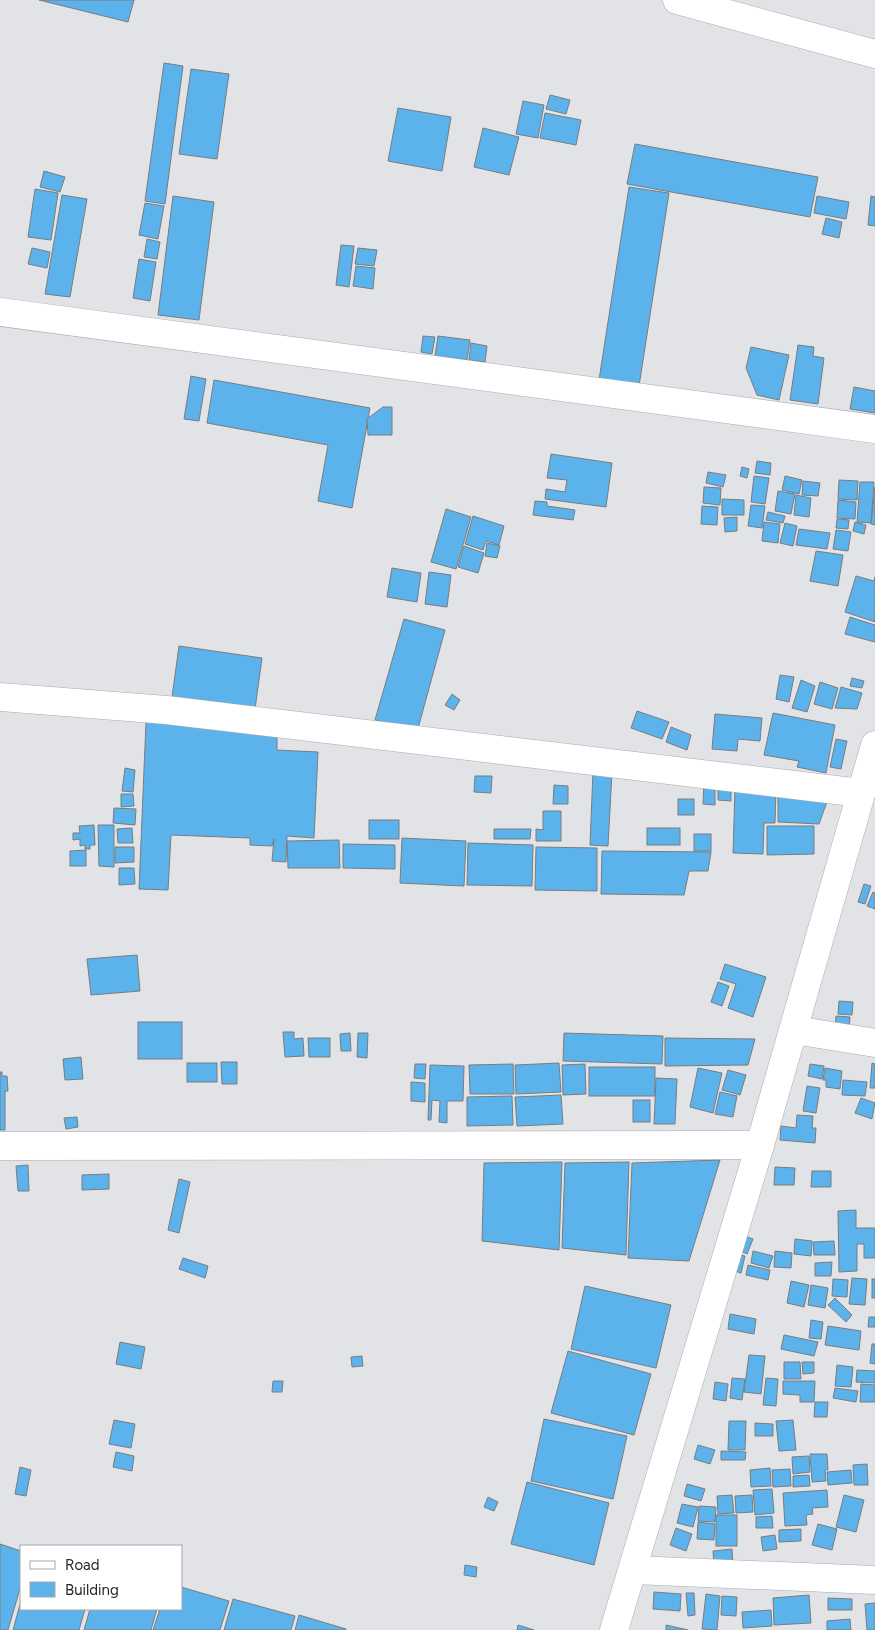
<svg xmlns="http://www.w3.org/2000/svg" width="875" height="1630" font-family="Figtree,sans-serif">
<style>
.building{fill:#5cb3ec;stroke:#797c7e}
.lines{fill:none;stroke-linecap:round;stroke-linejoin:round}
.minor-casing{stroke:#aaabae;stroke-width:29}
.minor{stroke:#fff;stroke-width:28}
</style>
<rect width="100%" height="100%" fill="#e2e3e7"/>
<g class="building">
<polygon points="39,0 134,0 128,22"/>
<polygon points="164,63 183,66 165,204 145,201"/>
<polygon points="191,69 229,74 217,159 179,154"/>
<polygon points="550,95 570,100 566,114 546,109"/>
<polygon points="523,101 544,105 538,138 516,134"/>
<polygon points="398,108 451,117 442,171 388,161"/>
<polygon points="545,113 581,120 576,145 540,138"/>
<polygon points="483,128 519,137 509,175 474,167"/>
<polygon points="635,144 818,177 810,217 627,184"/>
<polygon points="44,171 65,177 60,192 40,187"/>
<polygon points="629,187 669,193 639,386 599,380"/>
<polygon points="35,189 58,193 51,240 28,237"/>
<polygon points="62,195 87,199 70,297 45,294"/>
<polygon points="173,196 214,202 199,320 158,315"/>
<polygon points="817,196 849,202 846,219 814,213"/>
<polygon points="871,196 875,197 875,226 868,225"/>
<polygon points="145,203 164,206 158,239 139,235"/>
<polygon points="826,218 842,222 839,238 822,234"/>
<polygon points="147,239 160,242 157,259 144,257"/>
<polygon points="341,245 354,246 349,287 336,285"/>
<polygon points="32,248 50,252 47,268 28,264"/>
<polygon points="358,248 377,250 374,266 355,264"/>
<polygon points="139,259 156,262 150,301 133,298"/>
<polygon points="356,266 375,268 373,289 353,286"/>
<polygon points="423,336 435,337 432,354 421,352"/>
<polygon points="438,336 470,340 467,360 435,356"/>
<polygon points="471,343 487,346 485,362 469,360"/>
<polygon points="798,345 814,347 813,356 824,358 818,404 790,400"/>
<polygon points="751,347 789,355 779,400 757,395 746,368"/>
<polygon points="191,376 206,379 199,421 184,419"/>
<polygon points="214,380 370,408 352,508 318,501 328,445 207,423"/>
<polygon points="854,387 875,391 875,413 850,409"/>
<polygon points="383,407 392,407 392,435 368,435 367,419"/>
<polygon points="551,454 612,463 606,507 545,499 546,489 565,492 567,480 547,478"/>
<polygon points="757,461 771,463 770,475 755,473"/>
<polygon points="742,467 749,469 747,478 740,476"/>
<polygon points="708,472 726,475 723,487 706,483"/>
<polygon points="754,476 769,478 765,504 751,502"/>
<polygon points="785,476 802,480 799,494 782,490"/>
<polygon points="839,480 858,481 857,500 838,499"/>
<polygon points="803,481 820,483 818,496 802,495"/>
<polygon points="860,482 874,482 871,523 857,522"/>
<polygon points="704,487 721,488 720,505 703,503"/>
<polygon points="875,487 875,525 871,524"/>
<polygon points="778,491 795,494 791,514 775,511"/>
<polygon points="796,495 811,498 809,517 794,515"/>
<polygon points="722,499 744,500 744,515 722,515"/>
<polygon points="838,500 856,502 855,519 837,518"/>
<polygon points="535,501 547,502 547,506 575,510 573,520 533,515"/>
<polygon points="751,505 765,506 762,528 748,526"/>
<polygon points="702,506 718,507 717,525 701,524"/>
<polygon points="446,509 471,517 456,569 431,562"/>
<polygon points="768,512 785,516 783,523 766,520"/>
<polygon points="473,516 504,526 499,545 486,541 483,550 465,544"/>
<polygon points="737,517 737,531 725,532 724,518"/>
<polygon points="837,519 849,520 848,529 836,528"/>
<polygon points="764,522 780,524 778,543 762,541"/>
<polygon points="855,522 866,525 864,534 853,531"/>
<polygon points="785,523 797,526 793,546 780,543"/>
<polygon points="799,529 830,533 827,549 796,545"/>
<polygon points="836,530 851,532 848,551 833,549"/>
<polygon points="487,543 500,546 497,558 485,556"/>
<polygon points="464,546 484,553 478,573 458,567"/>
<polygon points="816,551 843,555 838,586 810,581"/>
<polygon points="392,568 421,573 417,602 387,597"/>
<polygon points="429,572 451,575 447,607 425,604"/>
<polygon points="856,576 874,581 875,577 875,622 845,612"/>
<polygon points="850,617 875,625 875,642 845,634"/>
<polygon points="404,619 445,630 417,732 375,720"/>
<polygon points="179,646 262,658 255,709 172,697"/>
<polygon points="780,675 794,677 789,702 776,699"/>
<polygon points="852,678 864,681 862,688 850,686"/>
<polygon points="801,680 815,686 807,712 792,708"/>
<polygon points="820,682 838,688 832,709 814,704"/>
<polygon points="841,687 862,693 857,709 835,708"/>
<polygon points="452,694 460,700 454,710 445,705"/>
<polygon points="637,711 669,722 662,739 631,728"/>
<polygon points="773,713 835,725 826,773 797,767 799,761 764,755"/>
<polygon points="715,714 762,718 760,741 738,739 737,751 712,749"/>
<polygon points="146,722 277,727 277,750 318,752 314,838 287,836 286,862 272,861 274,839 272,846 250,845 250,838 171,835 168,890 139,889"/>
<polygon points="671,727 691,735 687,750 666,742"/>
<polygon points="836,739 847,741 841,769 830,767"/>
<polygon points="125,768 135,770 133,792 122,791"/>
<polygon points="593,771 612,772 608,846 590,845"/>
<polygon points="475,776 492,776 491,793 474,792"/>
<polygon points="704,782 715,782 715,805 703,804"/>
<polygon points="718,782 731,782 731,801 718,800"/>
<polygon points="554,785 568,786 568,804 553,804"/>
<polygon points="735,788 776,790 775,823 764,823 763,854 733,853"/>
<polygon points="778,791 829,796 819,824 778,822"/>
<polygon points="121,794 133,794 134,806 121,807"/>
<rect x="678" y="799" width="16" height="16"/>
<polygon points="114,808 136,809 135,825 113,823"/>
<polygon points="543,811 561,811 561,841 536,841 536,829 543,830"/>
<rect x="369" y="820" width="30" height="19"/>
<polygon points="94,825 95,845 90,845 90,849 85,849 85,845 80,846 80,839 73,840 73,833 80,833 79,826"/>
<polygon points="98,825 114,825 114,867 99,866"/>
<polygon points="767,826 814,826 814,854 767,855"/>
<polygon points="132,828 133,843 118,843 117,829"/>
<rect x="647" y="828" width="33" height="17"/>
<polygon points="494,829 531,829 530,839 494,839"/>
<rect x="694" y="834" width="17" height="17"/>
<polygon points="402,838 466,841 464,886 400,883"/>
<polygon points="339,840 340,868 288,868 287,841"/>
<polygon points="468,843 533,845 532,886 467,885"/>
<polygon points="343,844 395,845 395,869 343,868"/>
<polygon points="115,847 134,847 134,862 115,863"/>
<polygon points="536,847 597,848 597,891 535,890"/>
<polygon points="86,850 86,866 70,866 70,851"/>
<polygon points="602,851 711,852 708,871 689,871 684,895 601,894"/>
<polygon points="119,868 134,868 135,884 119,885"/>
<polygon points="864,884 871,886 865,904 858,902"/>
<polygon points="873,892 875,893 875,909 867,906"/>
<polygon points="137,955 140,991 91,995 87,959"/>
<polygon points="725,964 766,977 753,1017 728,1008 736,984 720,979"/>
<polygon points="718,982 729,986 722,1006 711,1002"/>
<polygon points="839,1001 853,1002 852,1015 838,1014"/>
<polygon points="836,1016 850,1017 849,1031 835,1030"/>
<rect x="138" y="1022" width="44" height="37"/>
<polygon points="283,1032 294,1032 294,1039 303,1038 304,1056 285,1057"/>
<polygon points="350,1033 351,1051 341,1051 340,1034"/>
<polygon points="358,1033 368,1033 367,1058 357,1057"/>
<polygon points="564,1033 663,1036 662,1064 563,1061"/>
<polygon points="308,1038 330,1038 330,1057 309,1057"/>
<polygon points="665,1038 755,1039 748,1065 665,1066"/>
<polygon points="81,1057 83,1079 65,1080 63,1059"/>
<polygon points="221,1062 237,1062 237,1084 222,1084"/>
<rect x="187" y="1063" width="30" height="19"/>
<polygon points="559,1063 561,1092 516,1094 515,1065"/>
<polygon points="872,1063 875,1064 875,1088 870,1088"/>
<polygon points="415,1064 426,1064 425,1079 414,1078"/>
<polygon points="513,1064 514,1094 470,1094 469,1065"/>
<polygon points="585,1064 586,1094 563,1095 562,1065"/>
<polygon points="810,1064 824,1066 822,1079 808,1076"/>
<polygon points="430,1065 464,1066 463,1101 447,1101 447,1123 439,1122 440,1101 432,1100 431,1120 428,1120"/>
<rect x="589" y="1067" width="66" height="29"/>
<polygon points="698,1068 722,1073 713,1113 690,1107"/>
<polygon points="825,1068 842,1071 840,1089 826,1087 826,1080 823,1080"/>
<polygon points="728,1070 746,1075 740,1095 722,1090"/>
<polygon points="0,1072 2,1072 2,1076 7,1076 8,1091 5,1091 5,1130 0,1130"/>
<polygon points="656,1078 677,1079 675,1124 654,1124"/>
<polygon points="843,1080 867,1082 865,1096 842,1095"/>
<polygon points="411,1082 425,1083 425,1102 411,1101"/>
<polygon points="807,1086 820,1088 816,1113 803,1111"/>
<polygon points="720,1092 737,1096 733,1117 715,1114"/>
<polygon points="561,1095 563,1124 517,1126 515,1097"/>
<polygon points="512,1096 513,1125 467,1126 467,1097"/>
<polygon points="861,1098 875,1103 872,1119 855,1113"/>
<rect x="633" y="1100" width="17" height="22"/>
<polygon points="797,1115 813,1116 812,1128 816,1128 815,1143 780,1140 781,1126 796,1128"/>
<polygon points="77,1117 78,1127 66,1129 64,1118"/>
<polygon points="720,1160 689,1261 628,1258 632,1163"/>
<polygon points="562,1162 559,1250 482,1241 484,1163"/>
<polygon points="629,1162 626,1255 562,1248 565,1163"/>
<polygon points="28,1165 29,1191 18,1191 16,1166"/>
<polygon points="775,1167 795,1168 794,1185 774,1185"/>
<polygon points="812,1171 831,1171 831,1187 811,1187"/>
<polygon points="109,1174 109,1189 82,1190 82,1175"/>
<polygon points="179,1179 190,1182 179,1233 168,1230"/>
<polygon points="856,1210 856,1228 875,1228 875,1258 864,1258 864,1244 857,1244 857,1271 839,1272 838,1211"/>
<polygon points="740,1234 753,1239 747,1254 734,1248"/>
<polygon points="795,1239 812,1241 811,1256 794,1254"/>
<polygon points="834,1241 835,1255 814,1255 813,1242"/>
<polygon points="753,1251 773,1256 769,1268 751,1263"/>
<polygon points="775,1251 792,1253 791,1268 774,1267"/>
<polygon points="735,1254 745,1256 741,1273 732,1270"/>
<polygon points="183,1258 208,1266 205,1278 179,1269"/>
<polygon points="832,1262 831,1276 815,1276 815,1263"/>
<polygon points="748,1265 770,1270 768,1280 746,1275"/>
<polygon points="852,1278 867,1279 865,1305 849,1304"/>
<polygon points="833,1279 848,1280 847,1297 832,1296"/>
<rect x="872" y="1279" width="3" height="19"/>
<polygon points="791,1281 809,1285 804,1307 787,1303"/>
<polygon points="811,1285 828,1288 825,1308 808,1305"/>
<polygon points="585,1286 671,1305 656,1368 571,1349"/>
<polygon points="835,1298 852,1315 846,1322 828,1305"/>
<polygon points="730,1314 756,1319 754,1334 728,1329"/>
<polygon points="869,1317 875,1317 875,1327 868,1327"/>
<polygon points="811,1320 823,1322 821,1339 809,1338"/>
<polygon points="828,1326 861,1331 859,1350 825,1345"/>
<polygon points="784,1335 818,1342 814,1356 781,1349"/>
<polygon points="120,1342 145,1347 141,1369 116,1364"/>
<polygon points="872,1344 875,1344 875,1364 870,1363"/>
<polygon points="568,1351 651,1374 634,1435 551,1413"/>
<polygon points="749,1355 765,1356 761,1394 744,1392"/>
<polygon points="362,1356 363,1366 352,1367 351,1357"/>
<polygon points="784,1362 800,1362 801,1379 784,1379"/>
<polygon points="802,1362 814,1362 814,1373 803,1374"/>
<polygon points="837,1365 853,1367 851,1387 835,1386"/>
<polygon points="857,1370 875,1371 875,1383 856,1382"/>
<polygon points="732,1378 745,1379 742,1400 730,1398"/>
<polygon points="766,1378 778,1379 776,1406 763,1405"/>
<polygon points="273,1381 283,1381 282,1392 272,1392"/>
<polygon points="783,1381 815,1381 814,1402 800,1402 800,1395 783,1394"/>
<polygon points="715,1382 728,1384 726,1401 713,1399"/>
<polygon points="861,1384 875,1385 875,1402 860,1402"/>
<polygon points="835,1388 858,1391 856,1402 833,1398"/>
<polygon points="815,1402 828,1402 827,1417 814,1417"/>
<polygon points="544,1419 627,1436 613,1499 531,1481"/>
<polygon points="114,1420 135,1424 131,1448 109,1444"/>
<polygon points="793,1420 796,1450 779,1451 776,1421"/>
<polygon points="729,1421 746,1421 745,1450 728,1450"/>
<polygon points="755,1423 773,1424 773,1436 755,1436"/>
<polygon points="698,1445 715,1450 710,1464 694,1459"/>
<polygon points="721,1451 746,1452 745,1460 721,1460"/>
<polygon points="116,1452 134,1456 132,1471 113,1467"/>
<polygon points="810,1454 827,1454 828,1470 825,1470 826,1481 812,1482"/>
<polygon points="809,1456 810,1472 793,1474 792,1457"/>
<polygon points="867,1464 868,1485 854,1485 853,1465"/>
<polygon points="20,1467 31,1470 26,1496 15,1494"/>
<polygon points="770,1468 771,1486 751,1487 750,1470"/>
<polygon points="790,1469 791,1486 773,1487 772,1470"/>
<polygon points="851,1470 852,1483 828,1485 827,1472"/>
<polygon points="809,1475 810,1486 793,1487 793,1476"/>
<polygon points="527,1482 609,1503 594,1565 511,1544"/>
<polygon points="687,1484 705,1489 701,1501 684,1496"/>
<polygon points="772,1489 774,1513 755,1515 753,1490"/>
<polygon points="827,1490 828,1507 812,1508 813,1514 806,1515 807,1525 785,1526 783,1493"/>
<polygon points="732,1495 734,1513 718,1514 717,1496"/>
<polygon points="752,1495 753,1512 736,1513 735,1496"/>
<polygon points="844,1495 864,1500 856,1532 836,1527"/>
<polygon points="488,1497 498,1502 494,1511 484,1507"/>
<polygon points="682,1504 698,1507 693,1527 677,1523"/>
<polygon points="699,1506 716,1507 715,1522 698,1521"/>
<rect x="716" y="1515" width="21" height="31"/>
<polygon points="772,1516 773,1528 756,1528 756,1517"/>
<polygon points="698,1522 715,1524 714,1540 697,1539"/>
<polygon points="818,1524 837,1529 832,1550 812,1545"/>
<polygon points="676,1528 692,1534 686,1551 670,1545"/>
<polygon points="801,1529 801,1541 779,1542 779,1530"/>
<polygon points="775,1535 777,1549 763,1551 761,1537"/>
<polygon points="0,1544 21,1551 21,1585 8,1630 0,1630"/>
<polygon points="732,1549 733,1566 714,1566 713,1551"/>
<polygon points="465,1565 477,1567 476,1577 464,1575"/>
<polygon points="181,1587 229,1601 220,1630 153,1630 160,1609 181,1609"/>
<polygon points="654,1592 681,1594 680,1611 653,1609"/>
<polygon points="686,1593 694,1593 695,1615 688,1616"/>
<polygon points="706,1594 720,1596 717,1630 702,1629"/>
<polygon points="809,1595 811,1623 774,1625 773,1598"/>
<polygon points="722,1596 737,1597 736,1616 721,1615"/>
<polygon points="828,1598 852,1599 852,1610 828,1610"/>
<polygon points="233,1599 295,1616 291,1630 224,1630"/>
<polygon points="21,1601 21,1609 85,1609 79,1630 13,1630"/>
<polygon points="875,1603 875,1630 867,1630 865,1604"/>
<polygon points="90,1609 157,1609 151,1630 84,1630"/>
<polygon points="771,1610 772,1626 743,1628 742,1612"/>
<polygon points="299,1615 346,1629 346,1630 295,1630"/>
<polygon points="850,1619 851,1630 827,1630 827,1621"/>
<polygon points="518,1625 534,1630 517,1630"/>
<polygon points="666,1625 688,1630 666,1630"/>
</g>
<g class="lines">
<defs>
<g id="minor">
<polyline points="677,0 875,54"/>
<polyline points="0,312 875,429"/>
<polyline points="0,697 166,710 861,793"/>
<polyline points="794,1030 875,1043"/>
<polyline points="0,1146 760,1145"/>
<polyline points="633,1570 875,1580"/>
<polyline points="614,1630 760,1145 875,745"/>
</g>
</defs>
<use href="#minor" class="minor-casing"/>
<use href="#minor" class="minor"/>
</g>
<rect x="20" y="1545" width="162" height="65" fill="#ffffff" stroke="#a8a8a9"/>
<rect x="30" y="1561" width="25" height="8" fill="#ffffff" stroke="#a8a8a9"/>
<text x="65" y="1570" font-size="15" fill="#252627">Road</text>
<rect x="30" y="1582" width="25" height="15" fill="#5cb3ec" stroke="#a8a8a9"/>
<text x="65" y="1595" font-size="15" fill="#252627">Building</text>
</svg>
